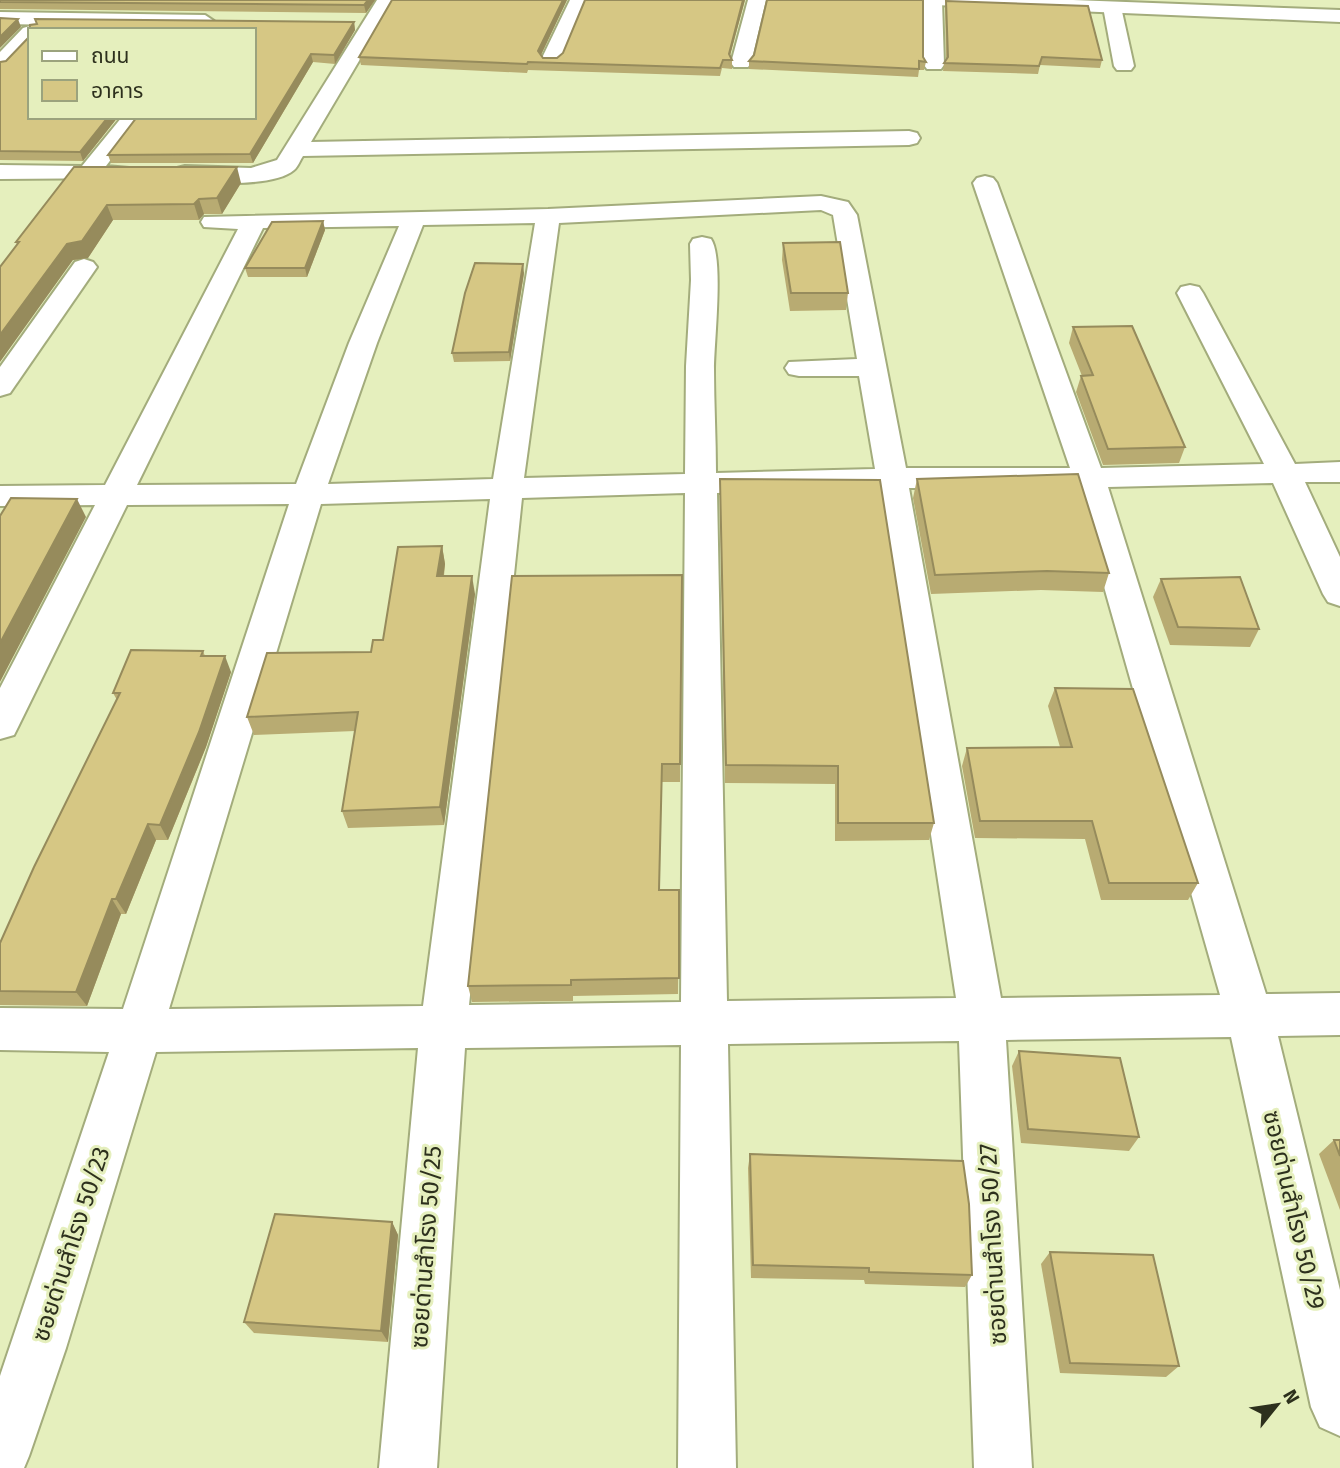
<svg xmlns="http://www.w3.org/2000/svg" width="1340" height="1468" font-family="'Fira Sans','Noto Sans Thai',sans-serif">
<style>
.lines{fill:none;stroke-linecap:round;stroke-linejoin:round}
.minor-casing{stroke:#a3ac7c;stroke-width:4}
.tertiary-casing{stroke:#a3ac7c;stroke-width:4}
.minor{fill:#fff;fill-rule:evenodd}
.tertiary{fill:#fff;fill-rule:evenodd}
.wall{fill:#b8ab72}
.shaded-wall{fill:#968b5c}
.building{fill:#d6c784;stroke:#968b5c;stroke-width:2}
.labels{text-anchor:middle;stroke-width:6;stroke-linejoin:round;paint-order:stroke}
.near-street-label{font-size:24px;fill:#2d301d;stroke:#e5efbd}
</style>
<rect width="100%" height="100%" fill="#e5efbd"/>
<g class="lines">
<defs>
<g id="minor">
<path d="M377 0H395L311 142 909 131 917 133 920 138 917 143 909 145 303 156C300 160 298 167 294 170 273 188 202 184 177 178L174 173 177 168 185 166 251 168 277 160Z"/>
<polygon points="570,0 588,0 561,60 558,64 544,64 541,60"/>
<polygon points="748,0 766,0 751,63 748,67 734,67 731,63"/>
<polygon points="924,0 942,0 944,65 941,69 927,69 924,65"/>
<polygon points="1112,2 1121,7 1134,66 1131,70 1117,70 1114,66 1103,7"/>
<polygon points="0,12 205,15 214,21 205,27 0,24"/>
<polygon points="30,26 38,30 30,30 30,43 7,67 0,69 0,52 23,28"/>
<polygon points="122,117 143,117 106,166 129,168 132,173 129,178 0,179 0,165 82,166"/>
<path d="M985 176 993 178 997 183 1101 468 1264 464 1177 293 1181 287 1190 285 1199 287 1203 293 1295 464 1340 462V482H1305L1340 557V606L1328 602 1323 594 1273 483 1108 487 1266 994 1340 993V1035L1278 1036 1340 1290V1436L1320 1427 1311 1407 1231 1037 1006 1040 1032 1468H974L959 1041 728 1044 736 1468H678L681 1045 465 1048 437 1468H379L418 1048 156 1052 66 1348 29 1456 24 1468H0V1376L109 1052 0 1050V1008L123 1009 289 504 127 505 19 725 14 735 0 739V688L95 505 0 506V486L105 485 238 229 204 227 201 222 204 217 548 209 821 196 848 202 857 215 906 468H1070L973 183 977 178ZM821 210 833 215 857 359 789 362 785 368 789 374 799 376H859L875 469 716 473C716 438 714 404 714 369 714 342 724 258 711 239L702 237 693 239 690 244 691 280 686 366 685 474 524 478 559 223ZM535 223 493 479 328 484 377 343 423 225ZM399 226 349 343 296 484 137 485 263 228ZM878 488 956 998 727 1001 717 493ZM909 488H1076L1220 995 1001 998ZM685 493 681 1002 469 1005 522 498ZM490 499 423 1006 169 1009 321 504Z"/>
<polygon points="84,259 93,262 97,267 10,393 0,396 0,367 75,262"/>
</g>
<polygon id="tertiary" points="926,0 1073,0 1340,10 1340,22 935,5"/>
</defs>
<use href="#minor" class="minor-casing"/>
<use href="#tertiary" class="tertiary-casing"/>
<use href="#minor" class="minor"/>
<use href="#tertiary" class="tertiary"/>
</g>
<g class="wall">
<polygon points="0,0 375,0 366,13 0,9"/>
<polygon points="392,0 567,0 541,55 543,58 557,58 745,0 730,56 732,60 732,69 722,68 720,76 528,70 527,73 361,65 359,57"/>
<polygon points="946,1 1102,60 1100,68 1040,65 1038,74 943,71 944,63 946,59 945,8"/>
<polygon points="35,19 354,22 355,30 335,64 313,62 253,163 111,163 108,155 137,117 254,117 254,30 30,30 30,117 118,117 83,161 0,160 0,62 6,61 29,37 30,25 37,24"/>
<polygon points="754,55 923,57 926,62 924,70 919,70 918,77 749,69 749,61"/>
<polygon points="74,167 241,183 222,214 204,214 199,220 113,220 88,258 73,260 17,245 16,242"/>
<polygon points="323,221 325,230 307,277 248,277 245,268"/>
<polygon points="783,243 848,293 846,310 790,311 782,260"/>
<polygon points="524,273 510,361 454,362 452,353"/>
<polygon points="1073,327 1185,447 1179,463 1103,465 1076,392 1081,376 1082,376 1069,343"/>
<polygon points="720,479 934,823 929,840 835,841 835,784 725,783 720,497"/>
<polygon points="917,479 1109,573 1103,592 1041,590 931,594 913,498"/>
<polygon points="442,546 445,564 444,576 475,594 444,825 348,828 342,811 355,731 254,735 247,717 371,652 383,640"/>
<polygon points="682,575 680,782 662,782 659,890 679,890 678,994 573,996 573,1001 472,1002 468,986"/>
<polygon points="1161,579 1259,629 1250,647 1170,645 1153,597"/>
<polygon points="203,651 205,656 231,672 206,747 168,840 156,840 126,914 121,914 87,1006 0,1005 0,943 117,700 113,693"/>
<polygon points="1055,688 1198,883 1188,900 1101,900 1085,839 975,838 962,766 967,748 1060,747 1048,706"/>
<polygon points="1019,1051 1139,1137 1129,1151 1021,1143 1012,1066"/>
<polygon points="1334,1140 1340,1140 1340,1210 1319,1154"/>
<polygon points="750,1154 972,1275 965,1287 865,1284 864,1280 751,1278 748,1168"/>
<polygon points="392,1222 398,1235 388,1342 254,1333 244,1322"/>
<polygon points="1050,1252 1179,1366 1166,1377 1060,1373 1041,1264"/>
</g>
<g class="shaded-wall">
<polygon points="368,0 375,0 366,13 364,5"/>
<polygon points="563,0 567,0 539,59 538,51"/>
<polygon points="743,0 745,0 728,62 729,54"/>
<polygon points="18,19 21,27 0,48 0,37"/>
<polygon points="354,22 355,30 335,64 334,55"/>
<polygon points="311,54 313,62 253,163 250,154"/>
<polygon points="108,117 118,117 83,161 80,152"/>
<polygon points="237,167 241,183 222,214 217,198"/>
<polygon points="199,199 204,214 199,220 194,204"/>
<polygon points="107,205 113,220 88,258 73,260 0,362 0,335 67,244"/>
<polygon points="323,221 325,230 307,277 305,268"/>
<polygon points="523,264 524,273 510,361 509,352"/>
<polygon points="77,499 86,517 0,682 0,643"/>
<polygon points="442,546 445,564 441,594 437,576"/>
<polygon points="472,576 475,594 444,825 440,807"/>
<polygon points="225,656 231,672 206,747 168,840 160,825"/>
<polygon points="148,824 156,840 126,914 116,899"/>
<polygon points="112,899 121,914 87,1006 76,992"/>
<polygon points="392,1222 398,1235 388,1342 381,1331"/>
</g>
<g class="building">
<polygon points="0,0 368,0 364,5 0,2"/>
<polygon points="392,0 563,0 538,51 543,58 557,58 563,53 585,0 743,0 729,54 732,60 723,60 720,68 528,62 527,64 359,57"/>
<polygon points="767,0 923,0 923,57 926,62 919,61 919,69 749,61 754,55"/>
<polygon points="946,1 1088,6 1102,60 1042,57 1039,66 944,63 948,57"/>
<polygon points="0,18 18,19 0,37"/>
<polygon points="35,19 354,22 334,55 311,54 250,154 108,155 137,117 254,117 254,30 30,30 30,117 108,117 80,152 0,151 0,62 6,61 29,37 30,25 37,24"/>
<polygon points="74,167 237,167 217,198 199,199 194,204 107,205 82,241 67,244 0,335 0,267 19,242 16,242"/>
<polygon points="323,221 305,268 245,268 272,222"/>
<polygon points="840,242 848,293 791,293 783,243"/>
<polygon points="475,263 523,264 509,352 452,353 465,293"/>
<polygon points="1132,326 1185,447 1108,449 1081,376 1093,375 1073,327"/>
<polygon points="1078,474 1109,573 1047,571 935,575 917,479"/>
<polygon points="720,479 880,480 934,823 838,823 838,766 726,765"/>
<polygon points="11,498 77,499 0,643 0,516"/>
<polygon points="442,546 437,576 472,576 440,807 342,811 358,712 247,717 267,653 371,652 373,640 383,640 398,547"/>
<polygon points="682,575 680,764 662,764 659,890 679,890 679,978 571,980 571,985 468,986 512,576"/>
<polygon points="1240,577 1259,629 1178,627 1161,579"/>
<polygon points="131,650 203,651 201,656 225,656 199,732 160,825 148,824 116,899 112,899 76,992 0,991 0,943 34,867 120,693 113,693"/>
<polygon points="1055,688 1133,689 1198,883 1109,883 1092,821 980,821 967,748 1072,747"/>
<polygon points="1019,1051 1120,1058 1139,1137 1028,1129"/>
<polygon points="1334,1140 1340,1140 1340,1156"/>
<polygon points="750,1154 963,1161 969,1204 972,1275 869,1272 869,1268 753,1265"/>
<polygon points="275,1214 392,1222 381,1331 244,1322"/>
<polygon points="1050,1252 1153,1255 1179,1366 1070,1363"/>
</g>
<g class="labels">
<g class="near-street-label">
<text transform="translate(1294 1210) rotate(77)" y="8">ซอยด่านสำโรง 50/29</text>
<text transform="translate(71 1244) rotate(-72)" y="8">ซอยด่านสำโรง 50/23</text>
<text transform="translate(993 1244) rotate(-93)" y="8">ซอยด่านสำโรง 50/27</text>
<text transform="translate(426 1247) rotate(-86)" y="8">ซอยด่านสำโรง 50/25</text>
</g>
</g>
<rect x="28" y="28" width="228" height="91" fill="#e5efbd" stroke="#9ba37d" stroke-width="2"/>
<rect x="42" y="51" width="35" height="10" fill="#ffffff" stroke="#9ba37d" stroke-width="2"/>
<text x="91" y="63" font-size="21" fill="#2d301d">ถนน</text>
<rect x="42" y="80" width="35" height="21" fill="#d6c784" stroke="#9ba37d" stroke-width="2"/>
<text x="91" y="98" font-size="21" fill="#2d301d">อาคาร</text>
<g transform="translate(1277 1405) rotate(60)" stroke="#e5efbd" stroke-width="5" paint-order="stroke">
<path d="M0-5L12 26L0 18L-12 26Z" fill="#2d301d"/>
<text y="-10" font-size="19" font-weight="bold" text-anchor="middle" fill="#2d301d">N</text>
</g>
</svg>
